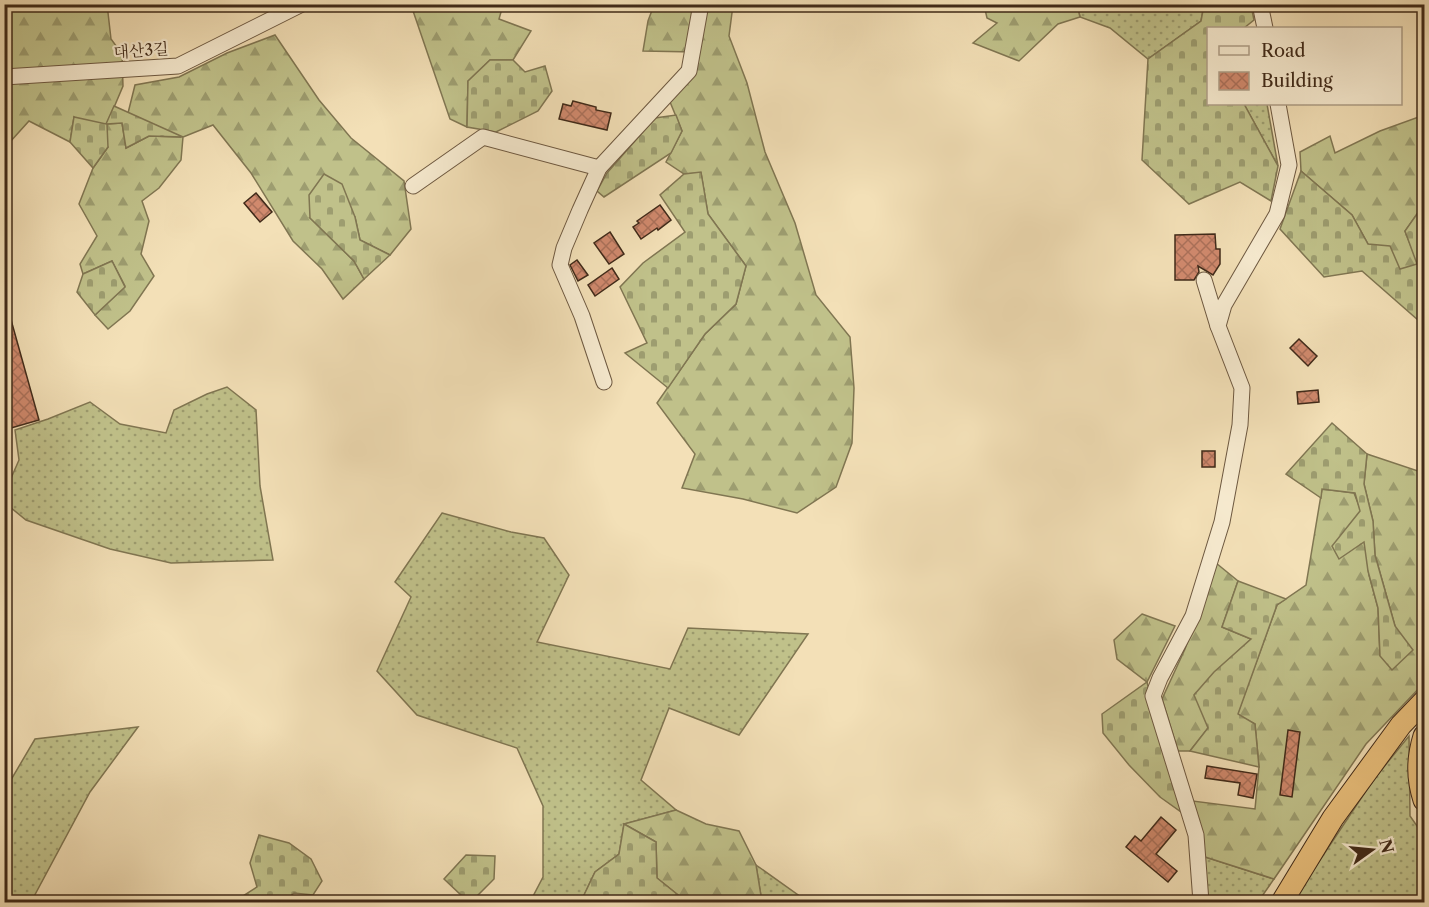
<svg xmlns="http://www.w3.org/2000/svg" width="1429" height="907" font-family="'Libre Caslon Text','Noto Serif KR',serif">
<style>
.grass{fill:url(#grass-dots);stroke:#807652;stroke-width:1.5}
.forest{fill:url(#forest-firs);stroke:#807652;stroke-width:1.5}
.cemetery{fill:url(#cemetery-stones);stroke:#807652;stroke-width:1.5}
.building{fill:url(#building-cross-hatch);stroke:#402a19;stroke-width:1.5}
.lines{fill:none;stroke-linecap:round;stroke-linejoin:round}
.minor-casing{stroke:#6d5840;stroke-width:17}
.highway-casing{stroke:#402a19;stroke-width:23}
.minor{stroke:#f7ebd0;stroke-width:15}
.highway{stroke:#eac07c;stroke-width:21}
.labels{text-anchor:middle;stroke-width:4.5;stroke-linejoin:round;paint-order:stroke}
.street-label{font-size:16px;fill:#402a19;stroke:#f7ebd0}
</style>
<defs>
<pattern id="grass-dots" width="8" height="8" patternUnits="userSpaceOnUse" patternTransform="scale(1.5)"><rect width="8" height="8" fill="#c0c18a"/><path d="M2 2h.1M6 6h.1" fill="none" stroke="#9d9d70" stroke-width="1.8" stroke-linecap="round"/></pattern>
<pattern id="forest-firs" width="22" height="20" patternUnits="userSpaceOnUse" patternTransform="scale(1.5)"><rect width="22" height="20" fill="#c0c18a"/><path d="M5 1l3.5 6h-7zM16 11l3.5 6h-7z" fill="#9d9d70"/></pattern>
<pattern id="cemetery-stones" width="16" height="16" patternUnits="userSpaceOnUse" patternTransform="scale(1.5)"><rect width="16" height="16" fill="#c0c18a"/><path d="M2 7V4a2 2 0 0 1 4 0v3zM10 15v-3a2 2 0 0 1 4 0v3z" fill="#9d9d70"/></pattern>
<pattern id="building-cross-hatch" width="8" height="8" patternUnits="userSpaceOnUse" patternTransform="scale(1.5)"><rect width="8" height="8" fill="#d0896d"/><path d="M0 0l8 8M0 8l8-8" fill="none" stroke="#aa7059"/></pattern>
</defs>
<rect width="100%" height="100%" fill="#f3e0b7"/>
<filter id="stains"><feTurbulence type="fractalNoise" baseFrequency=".00333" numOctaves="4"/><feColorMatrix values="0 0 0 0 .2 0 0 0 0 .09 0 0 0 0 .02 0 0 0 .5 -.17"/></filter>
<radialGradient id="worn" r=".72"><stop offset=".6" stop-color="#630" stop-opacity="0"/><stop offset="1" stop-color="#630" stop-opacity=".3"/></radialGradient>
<g class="grass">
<polygon points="1077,4 1204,5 1201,21 1148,59 1110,28 1080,17"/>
<polygon points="1244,104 1267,104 1278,166"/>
<polygon points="227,387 256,410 260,486 273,560 171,563 110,549 26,520 5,503 5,492 19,460 15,430 48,419 90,402 120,424 166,433 174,410 207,394"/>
<polygon points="442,513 511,532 544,538 569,575 537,642 670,669 688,628 808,634 739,735 669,708 641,780 676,810 624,824 619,854 595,872 584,895 585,902 530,902 543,877 543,806 517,748 417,715 377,671 411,597 395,582"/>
<polygon points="138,727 90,792 31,902 5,902 5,790 35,739"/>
<polygon points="1409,736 1410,816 1424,836 1424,902 1292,902 1374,779"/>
<polygon points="1202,856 1274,879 1258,902 1205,902"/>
<polygon points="756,865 808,902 762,902"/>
</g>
<g class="forest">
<polygon points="107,4 111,39 122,54 123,86 107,124 122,123 126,148 149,136 181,137 128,113 135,85 179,77 227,53 275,35 319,100 351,138 404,181 411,229 390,255 360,240 355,217 310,218 354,261 364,279 343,299 322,269 293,241 251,173 213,125 183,137 181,160 159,188 142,201 149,221 141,254 154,276 130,311 108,329 95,315 125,286 112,261 83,274 80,264 97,236 79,204 93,168 108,147 74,117 70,142 29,121 10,142 5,142 4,5"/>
<polygon points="411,5 503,5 499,19 531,31 513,60 490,60 468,81 467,127 450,119"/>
<polygon points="654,5 733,5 729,36 747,83 765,152 795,223 816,295 850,337 854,388 852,443 836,487 797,513 743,499 682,488 695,454 657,403 705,334 736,304 746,266 708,214 701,173 684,174 666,162 682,131 668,97 695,52 643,51 648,21"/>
<polygon points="984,5 1077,5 1080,17 1058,24 1019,61 973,43 997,23 987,18"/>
<polygon points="1424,115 1424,204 1405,231 1418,264 1400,270 1368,244 1352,215 1301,171 1300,152 1330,136 1335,153 1380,131"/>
<polygon points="1367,454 1424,473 1424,683 1366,744 1274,879 1202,856 1193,801 1255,809 1259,767 1255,724 1237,715 1277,605 1306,585 1322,489 1354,493 1361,511 1369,575 1378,608 1380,656 1395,626 1375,555 1373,521 1364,484"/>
<polygon points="1216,563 1238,581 1222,627 1251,639 1215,672 1208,728 1190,751 1178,751 1162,699 1185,649"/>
<polygon points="1142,614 1175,626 1147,682 1117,659 1114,640"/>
<polygon points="676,810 706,824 739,831 756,865 762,902 682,902 683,899 657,878 656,842 624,824"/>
</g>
<g class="cemetery">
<polygon points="1204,5 1251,5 1254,20 1244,28 1208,28 1208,104 1244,104 1278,166 1271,201 1240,182 1189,204 1142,160 1148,59 1201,21"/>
<polygon points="490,60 513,60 525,72 545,66 552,91 538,111 496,132 467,127 468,81"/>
<polygon points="114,106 183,137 149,136 126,148 122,123 107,124 108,147 93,168 70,142 74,117 106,124"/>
<polygon points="676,115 682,131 671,153 604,197 597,191 607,173 655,118"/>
<polygon points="1301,171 1352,215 1368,244 1390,246 1400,269 1417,264 1405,231 1424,204 1424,307 1418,320 1362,271 1324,277 1280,229"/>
<polygon points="701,172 708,214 746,266 736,304 705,334 668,388 625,353 647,343 620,287 643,263 685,232 660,195 684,174"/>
<polygon points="324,174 342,184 355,217 360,240 390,255 364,279 354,261 310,218 309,195"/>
<polygon points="112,261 125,287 95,315 77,292 83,274"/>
<polygon points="1332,423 1367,454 1364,484 1373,521 1375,555 1395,626 1413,650 1392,670 1380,656 1378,608 1368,571 1364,542 1339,559 1332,546 1360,511 1355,493 1322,489 1321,498 1286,474"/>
<polygon points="1238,581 1286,599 1277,605 1238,714 1255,724 1259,767 1190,751 1208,728 1194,695 1214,672 1251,639 1222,627"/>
<polygon points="1147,682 1160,738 1184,814 1160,797 1129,765 1103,733 1102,714"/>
<polygon points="624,824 656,842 657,878 683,899 682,902 585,902 584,895 595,872 619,854"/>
<polygon points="259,835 289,843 311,859 322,881 313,895 294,893 284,902 234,902 235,901 257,887 250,863"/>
<polygon points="466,855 495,856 494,879 473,900 461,895 444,879"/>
</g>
<g class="building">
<polygon points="573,101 596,107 596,110 611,113 607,130 559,119 563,104 571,106"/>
<polygon points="256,193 272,212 260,222 244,203"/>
<polygon points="660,205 671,220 658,230 657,228 641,239 633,227 639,223 637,221"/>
<polygon points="610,232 624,254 609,264 594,243"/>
<polygon points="1215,234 1216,249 1220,249 1220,264 1213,275 1198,266 1199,272 1194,280 1175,280 1175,235"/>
<polygon points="577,260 588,275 578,281 570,265"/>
<polygon points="612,268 619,279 595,296 588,285"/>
<polygon points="4,309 8,309 39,420 4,430"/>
<polygon points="1299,339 1317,356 1308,366 1290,348"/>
<polygon points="1318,390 1319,402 1298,404 1297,392"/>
<rect x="1202" y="451" width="13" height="16"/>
<polygon points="1288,730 1300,732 1292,797 1280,795"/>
<polygon points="1207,766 1257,774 1253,798 1238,795 1240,783 1205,778"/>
<polygon points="1161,817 1176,830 1156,854 1177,871 1168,882 1126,847 1135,836 1141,841"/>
</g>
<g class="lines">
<defs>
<g id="minor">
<polyline points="1260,4 1265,28"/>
<polyline points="4,77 178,66 302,4"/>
<polyline points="413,186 483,137 599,168"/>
<polyline points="1204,280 1218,326"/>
<polyline points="604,382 582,316 560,265 564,248 580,210 599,168 689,71 701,4"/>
<polyline points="1201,902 1196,835 1153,696 1160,678 1193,616 1222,522 1240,425 1242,388 1218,326 1224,305 1277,214 1289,165 1278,104"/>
</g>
<g id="highway">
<path d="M1424 736C1417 759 1417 778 1424 800"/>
<polyline points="1282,902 1333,818 1401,725 1424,701"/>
</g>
</defs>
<use href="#minor" class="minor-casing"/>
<use href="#highway" class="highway-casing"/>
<use href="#minor" class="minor"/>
<use href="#highway" class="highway"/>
</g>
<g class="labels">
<g class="street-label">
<text transform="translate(141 50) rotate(-4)" y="6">대산3길</text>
</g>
</g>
<rect width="1429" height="907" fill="none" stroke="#f3e0b7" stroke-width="24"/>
<rect x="6" y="6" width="1417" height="895" fill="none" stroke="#402a19" stroke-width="3"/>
<rect x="12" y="12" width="1405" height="883" fill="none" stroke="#402a19" stroke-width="1.5"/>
<rect x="1207" y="27" width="195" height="78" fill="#f7ebd0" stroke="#ae9e87" stroke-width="1.5"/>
<rect x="1219" y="46" width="30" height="9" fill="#f7ebd0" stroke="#ae9e87" stroke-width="1.5"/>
<text x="1261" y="57" font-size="18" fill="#402a19">Road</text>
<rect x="1219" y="72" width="30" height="18" fill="url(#building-cross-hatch)" stroke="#ae9e87" stroke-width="1.5"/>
<text x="1261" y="87" font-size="18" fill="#402a19">Building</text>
<g transform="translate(1372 850) rotate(75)" stroke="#f7ebd0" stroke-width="4.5" paint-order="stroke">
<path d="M0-4.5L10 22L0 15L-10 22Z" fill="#402a19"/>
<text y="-9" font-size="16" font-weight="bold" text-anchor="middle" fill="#402a19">N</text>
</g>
<rect width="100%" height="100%" filter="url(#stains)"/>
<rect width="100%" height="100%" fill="url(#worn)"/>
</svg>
